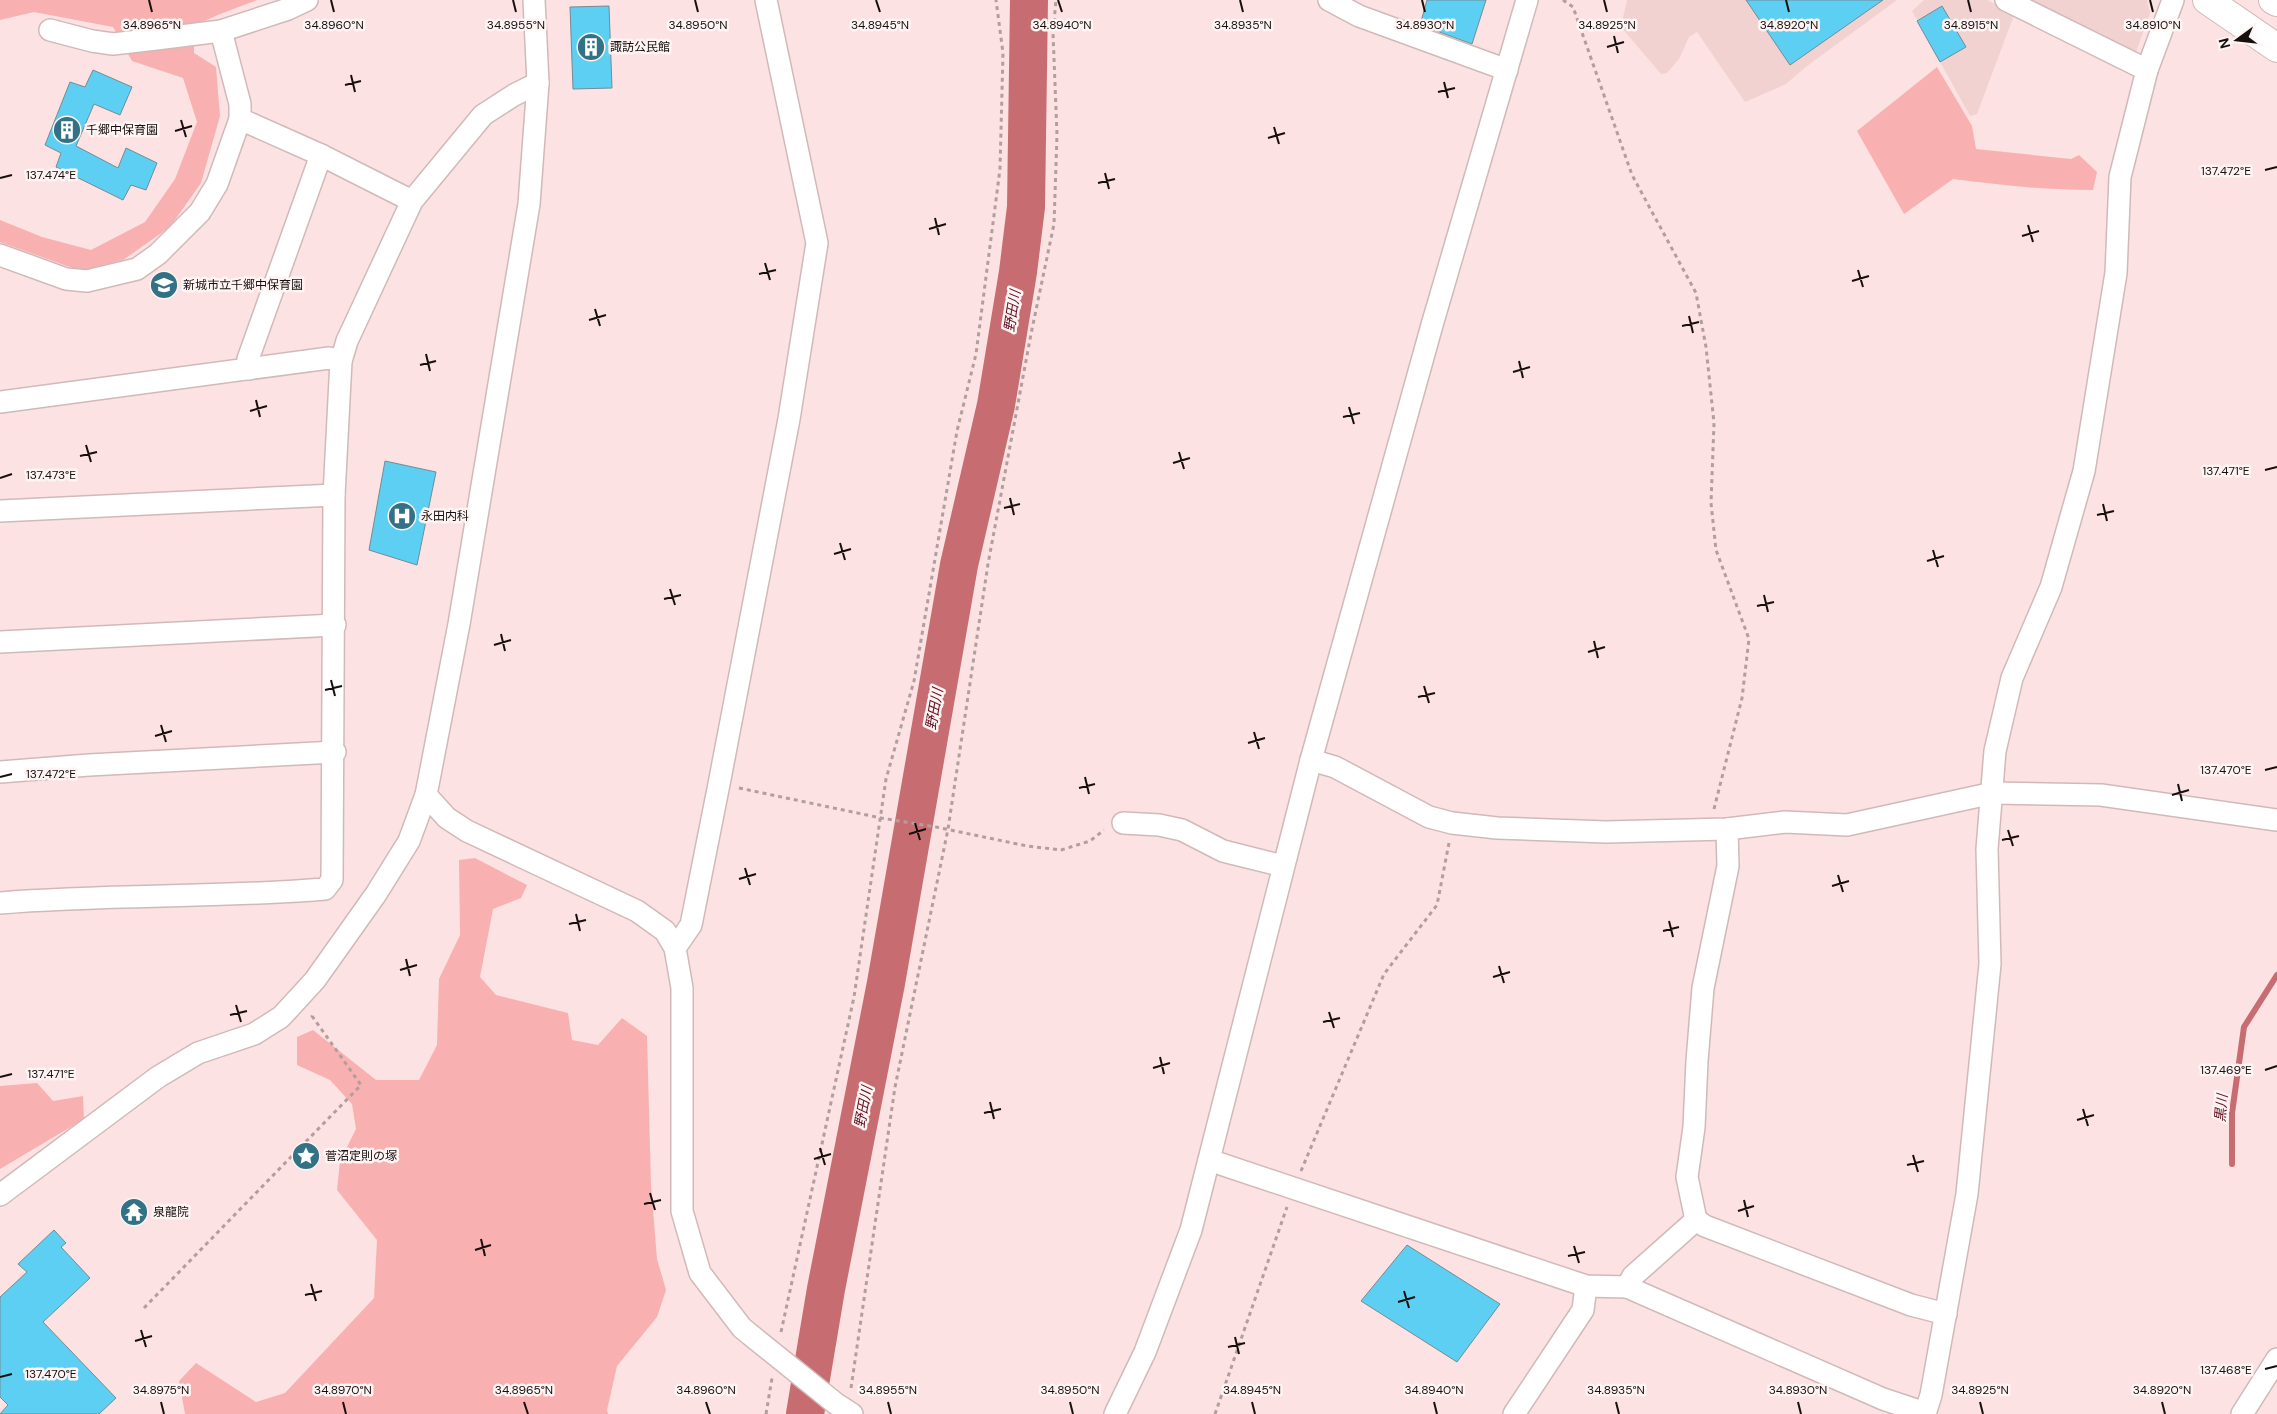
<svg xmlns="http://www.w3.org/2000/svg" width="2277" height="1414" font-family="'DM Sans','Noto Sans JP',sans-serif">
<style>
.built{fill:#f2d1d1}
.green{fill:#f9b0b1}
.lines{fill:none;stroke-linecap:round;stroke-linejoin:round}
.stream{stroke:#c76d71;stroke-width:6}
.river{stroke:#c76d71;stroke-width:38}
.building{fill:#5dcff3;stroke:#748b93}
.minor-casing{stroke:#d2b9b9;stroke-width:24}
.highway-casing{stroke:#d2b9b9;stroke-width:30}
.path{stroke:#b39e9e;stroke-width:3;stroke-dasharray:4 4;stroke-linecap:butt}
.minor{stroke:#fff;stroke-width:21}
.highway{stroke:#fff;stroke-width:28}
.ticks{fill:none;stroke:#170e0e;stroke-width:2}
.labels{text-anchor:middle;stroke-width:5;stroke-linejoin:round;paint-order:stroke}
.poi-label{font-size:12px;fill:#170e0e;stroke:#fef4f4;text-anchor:start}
.water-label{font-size:14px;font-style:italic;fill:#620e1d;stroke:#fef4f4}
.ticks-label{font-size:12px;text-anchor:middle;fill:#170e0e;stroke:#fef4f4;stroke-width:5;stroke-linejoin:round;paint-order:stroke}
</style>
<rect width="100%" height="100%" fill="#fce2e2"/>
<g class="built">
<polygon points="1627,0 1897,0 1807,66 1786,84 1745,102 1697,32 1689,37 1679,59 1667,73 1661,74 1621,27"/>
<polygon points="1924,0 1987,0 2014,15 1977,114 1970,116 1912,11"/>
<polygon points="2028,0 2147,0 2150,13 2136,52 2126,53"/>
</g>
<g class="green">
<polygon points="0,0 257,0 220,14 194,26 194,53 216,67 220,116 201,183 170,227 123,260 81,271 0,242 0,220 42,237 91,250 145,222 175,179 197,122 183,78 132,61 113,27 34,12 0,20"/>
<path d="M1937 67 1972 126 1976 149 2071 159 2079 155 2097 172 2093 190C2046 190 2000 185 1953 179L1904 214 1857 131Z"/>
<polygon points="475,858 527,885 521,898 493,909 480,977 496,995 568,1013 572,1040 598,1045 622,1018 647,1036 651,1185 657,1259 666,1290 657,1317 617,1366 607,1410 608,1414 185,1414 179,1381 196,1363 256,1402 285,1393 374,1298 377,1240 337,1190 340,1161 356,1129 352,1104 330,1080 297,1065 297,1037 313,1030 376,1080 419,1080 437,1045 439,979 460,935 459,860"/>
<polygon points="37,1083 53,1101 83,1096 84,1119 0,1169 0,1086"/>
</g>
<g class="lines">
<polyline class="stream" points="2232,1164 2232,1113 2244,1027 2277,975"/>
<polyline class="river" points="805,1414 826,1289 886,983 959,565 996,405 1018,272 1026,207 1029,0"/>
</g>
<g class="building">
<polygon points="1427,0 1486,0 1472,44 1420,25"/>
<polygon points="1746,0 1883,0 1790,65"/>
<polygon points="609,6 612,88 573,89 570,7"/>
<polygon points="1942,6 1966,47 1940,62 1917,21"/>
<polygon points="93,70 132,87 120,115 94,104 76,146 118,168 126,148 157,163 146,190 131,185 123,200 56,167 61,153 45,145 70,82 85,87"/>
<polygon points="385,461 436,472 417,565 369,550"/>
<polygon points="54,1230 66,1243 61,1247 90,1278 43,1322 116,1398 99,1414 0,1414 8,1405 0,1397 0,1297 27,1272 18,1264"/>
<polygon points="1407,1245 1500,1304 1457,1362 1361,1301"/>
</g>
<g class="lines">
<defs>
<g id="minor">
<polyline points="534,0 538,83 529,204 459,624 426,795 447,818 467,831 637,911 665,931 675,948 682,988 682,1211 700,1273 742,1328 835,1403 852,1414"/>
<polyline points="1329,0 1359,16 1507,70"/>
<polyline points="2006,0 2147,70"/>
<polyline points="50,30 92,41 113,44 156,39 221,31 288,9 307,0"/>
<polyline points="240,119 321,155 412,201"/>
<polyline points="0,255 66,279 87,281 137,269 158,254 200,212 217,184 240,119 240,104 221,31"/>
<polyline points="249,369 248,359 321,155"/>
<polyline points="0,402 329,358 341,361"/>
<polyline points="0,511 334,495"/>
<polyline points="0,642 335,625"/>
<polyline points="1311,760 1335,767 1429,817 1452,823 1497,828 1606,832 1727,829 1785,822 1847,825 1993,793 2101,795 2277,820"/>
<polyline points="0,772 89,765 335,752"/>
<polyline points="1123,823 1159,825 1182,830 1223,851 1283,866"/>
<path d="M0 903C108 894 217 898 325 889L332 880 334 495 341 361 347 341 412 201 483 115 514 95 538 83"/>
<polyline points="675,948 691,925 719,784 789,419 817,243 766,0"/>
<polyline points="1209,1160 1586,1286 1627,1287 1883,1399 1925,1413"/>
<polyline points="0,1195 158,1077 198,1053 254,1034 281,1017 315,980 376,894 409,841 426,795"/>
<polyline points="1696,1220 1687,1177 1694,1127 1697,1061 1703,988 1728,866 1727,829"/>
<polyline points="1627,1287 1633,1276 1696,1220 1705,1226 1911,1305 1946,1314"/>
<polyline points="1115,1414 1145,1352 1191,1230 1311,760 1432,325 1527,0"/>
<polyline points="1514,1414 1583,1310 1586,1286"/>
<polyline points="1925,1414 1931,1395 1967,1194 1990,964 1987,849 1995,751 2012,678 2051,587 2084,471 2116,273 2120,177 2147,70 2173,0"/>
<polyline points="2242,1414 2277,1359"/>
</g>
<g id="highway">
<polyline points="2207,0 2277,48"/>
<polyline points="2273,0 2277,2"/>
</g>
</defs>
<use href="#minor" class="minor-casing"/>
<use href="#highway" class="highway-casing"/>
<g class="path">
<polyline points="1563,0 1573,7 1632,175 1696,293 1706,347 1714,423 1711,503 1716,550 1749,639 1742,698 1714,809"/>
<polyline points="739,788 881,818 936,827 1027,846 1061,850 1090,841 1104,830"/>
<polyline points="1301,1171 1384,974 1437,905 1449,843"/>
<polyline points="144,1308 361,1085 312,1016 313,1015"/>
<polyline points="781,1332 854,997 886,779 914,681 957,431 976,354 1000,169 1003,53 996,0"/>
<polyline points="851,1388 895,1087 948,829 988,564 1031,334 1054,224 1057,135 1053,33 1056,0"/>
<polyline points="766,1414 772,1378"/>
<polyline points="1215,1414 1287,1207"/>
</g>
<use href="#minor" class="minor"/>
<use href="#highway" class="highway"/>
</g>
<path class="ticks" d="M149 0 152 12M331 0 334 12M513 0 516 12M695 0 698 12M876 0 880 12M1058 0 1062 12M1240 0 1243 12M1422 0 1425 12M1604 0 1607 12M1786 0 1789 12M1968 0 1971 12M2150 0 2153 12M1614 36 1618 53M1607 47 1624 42M351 75 355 92M1444 82 1448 98M345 85 361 81M1438 92 1455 88M181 120 186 137M1274 127 1279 144M175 131 192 126M1268 138 1285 133M2265 170 2277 167M1105 173 1109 189M0 178 12 175M1098 183 1115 179M935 218 939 235M2028 225 2033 242M929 229 946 224M2022 236 2039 231M765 263 770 280M1858 270 1863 287M759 274 776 270M1852 281 1869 276M595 309 600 326M1689 316 1693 333M589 320 606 315M1682 326 1699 322M426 354 430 371M1519 361 1523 378M420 365 436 361M1513 372 1530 367M256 400 260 417M1349 407 1354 424M250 411 267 406M1343 417 1360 413M86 445 91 462M1179 452 1184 469M80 456 97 452M1173 463 1190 458M2265 470 2277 467M0 478 12 474M1010 498 1014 515M2103 504 2107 521M1004 508 1020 504M2097 515 2114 511M840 543 845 560M1933 550 1938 567M834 554 851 549M1927 561 1944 556M670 589 675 605M1764 595 1768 612M664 599 681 595M1757 606 1774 602M501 634 505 651M1594 641 1598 658M494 645 511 640M1588 652 1605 647M331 680 335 696M1424 686 1429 703M325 690 342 686M1418 697 1435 693M161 725 166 742M1254 732 1259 749M155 736 172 731M1248 743 1265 738M2265 770 2277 767M0 777 12 774M1085 777 1089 794M2178 784 2182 801M1079 788 1095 784M2172 795 2189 790M915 823 920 840M2008 830 2013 846M909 834 926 829M2002 840 2019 836M745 868 750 885M1838 875 1843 892M739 879 756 874M1832 886 1849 881M576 914 580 931M1669 921 1673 937M569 924 586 920M1663 931 1679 927M406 959 410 976M1499 966 1504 983M400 970 417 965M1493 977 1510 972M236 1005 241 1022M1329 1012 1334 1028M230 1015 247 1011M1323 1022 1340 1018M1160 1057 1164 1074M1153 1068 1170 1063M2265 1070 2277 1066M0 1077 12 1074M990 1102 994 1119M2083 1109 2088 1126M984 1113 1001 1109M2077 1120 2094 1115M820 1148 825 1165M1913 1155 1918 1172M814 1159 831 1154M1907 1165 1924 1161M650 1193 655 1210M1744 1200 1748 1217M644 1204 661 1200M1738 1211 1754 1206M481 1239 485 1256M1574 1246 1579 1263M475 1250 491 1245M1568 1256 1585 1252M311 1284 316 1301M1404 1291 1409 1308M305 1295 322 1291M1398 1302 1415 1297M141 1330 146 1347M1235 1337 1239 1354M135 1341 152 1336M1228 1347 1245 1343M2265 1369 2277 1366M0 1377 12 1374M161 1402 164 1414M343 1402 346 1414M524 1402 528 1414M706 1402 710 1414M888 1402 891 1414M1070 1402 1073 1414M1252 1402 1255 1414M1434 1402 1437 1414M1616 1402 1619 1414M1798 1402 1801 1414M1980 1402 1983 1414M2162 1402 2165 1414"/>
<defs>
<symbol id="building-disc" viewBox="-11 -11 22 22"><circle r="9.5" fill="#327186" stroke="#fef4f4"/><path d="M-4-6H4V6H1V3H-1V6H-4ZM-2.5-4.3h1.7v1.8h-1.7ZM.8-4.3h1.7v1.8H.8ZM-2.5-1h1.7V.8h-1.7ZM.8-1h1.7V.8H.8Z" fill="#fff"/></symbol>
<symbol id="school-disc" viewBox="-11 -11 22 22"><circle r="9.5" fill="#327186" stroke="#fef4f4"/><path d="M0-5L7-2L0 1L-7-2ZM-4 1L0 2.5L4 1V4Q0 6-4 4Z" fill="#fff"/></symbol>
<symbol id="hospital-disc" viewBox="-11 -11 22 22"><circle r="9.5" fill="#327186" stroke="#fef4f4"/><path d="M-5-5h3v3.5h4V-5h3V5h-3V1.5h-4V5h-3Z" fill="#fff"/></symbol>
<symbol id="sight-disc" viewBox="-11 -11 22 22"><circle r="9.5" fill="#327186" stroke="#fef4f4"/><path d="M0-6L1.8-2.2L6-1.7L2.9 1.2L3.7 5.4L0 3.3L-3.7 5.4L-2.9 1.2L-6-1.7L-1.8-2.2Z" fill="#fff"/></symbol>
<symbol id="temple-disc" viewBox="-11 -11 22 22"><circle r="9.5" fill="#327186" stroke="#fef4f4"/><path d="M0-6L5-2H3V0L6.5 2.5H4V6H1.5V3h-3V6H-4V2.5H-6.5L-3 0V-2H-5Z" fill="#fff"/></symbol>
</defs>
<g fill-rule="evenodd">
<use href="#building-disc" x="575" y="31" width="32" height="32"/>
<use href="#building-disc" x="51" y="114" width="32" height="32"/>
<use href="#school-disc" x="148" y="269" width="32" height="32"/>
<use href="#hospital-disc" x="386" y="500" width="32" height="32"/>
<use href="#sight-disc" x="290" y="1140" width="32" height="32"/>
<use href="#temple-disc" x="118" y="1196" width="32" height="32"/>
</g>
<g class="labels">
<g class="poi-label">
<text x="610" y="51">諏訪公民館</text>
<text x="86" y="134">千郷中保育園</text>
<text x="183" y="289">新城市立千郷中保育園</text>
<text x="421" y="520">永田内科</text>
<text x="325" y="1160">菅沼定則の塚</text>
<text x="153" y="1216">泉龍院</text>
</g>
<g class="water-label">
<text transform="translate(1012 311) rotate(-81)" y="5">野田川</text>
<text transform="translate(934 709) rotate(-80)" y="5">野田川</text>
<text transform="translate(863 1107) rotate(-79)" y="5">野田川</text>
<text transform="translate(2221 1108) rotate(-85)" y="5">黒川</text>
</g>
</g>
<g class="ticks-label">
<text x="152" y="29">34.8965°N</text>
<text x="334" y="29">34.8960°N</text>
<text x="516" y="29">34.8955°N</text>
<text x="698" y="29">34.8950°N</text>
<text x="1062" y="29">34.8940°N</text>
<text x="1243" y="29">34.8935°N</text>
<text x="1425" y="29">34.8930°N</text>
<text x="1607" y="29">34.8925°N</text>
<text x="1789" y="29">34.8920°N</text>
<text x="2153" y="29">34.8910°N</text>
<text x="880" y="29">34.8945°N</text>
<text x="1971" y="29">34.8915°N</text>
<text x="2226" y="175">137.472°E</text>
<text x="51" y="179">137.474°E</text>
<text x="2226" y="475">137.471°E</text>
<text x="51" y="479">137.473°E</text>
<text x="2226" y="774">137.470°E</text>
<text x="51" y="778">137.472°E</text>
<text x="2226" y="1074">137.469°E</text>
<text x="51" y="1078">137.471°E</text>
<text x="2226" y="1374">137.468°E</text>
<text x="51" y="1378">137.470°E</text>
<text x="161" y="1394">34.8975°N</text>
<text x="343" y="1394">34.8970°N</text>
<text x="524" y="1394">34.8965°N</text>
<text x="706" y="1394">34.8960°N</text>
<text x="888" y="1394">34.8955°N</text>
<text x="1070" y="1394">34.8950°N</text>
<text x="1252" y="1394">34.8945°N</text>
<text x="1434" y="1394">34.8940°N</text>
<text x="1616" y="1394">34.8935°N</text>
<text x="1798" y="1394">34.8930°N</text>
<text x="1980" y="1394">34.8925°N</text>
<text x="2162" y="1394">34.8920°N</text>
</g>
<g transform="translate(2237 40) rotate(255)" stroke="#fef4f4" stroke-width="4" paint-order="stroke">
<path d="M0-4L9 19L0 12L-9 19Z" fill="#170e0e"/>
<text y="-8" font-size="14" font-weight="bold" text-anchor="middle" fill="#170e0e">N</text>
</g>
</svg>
